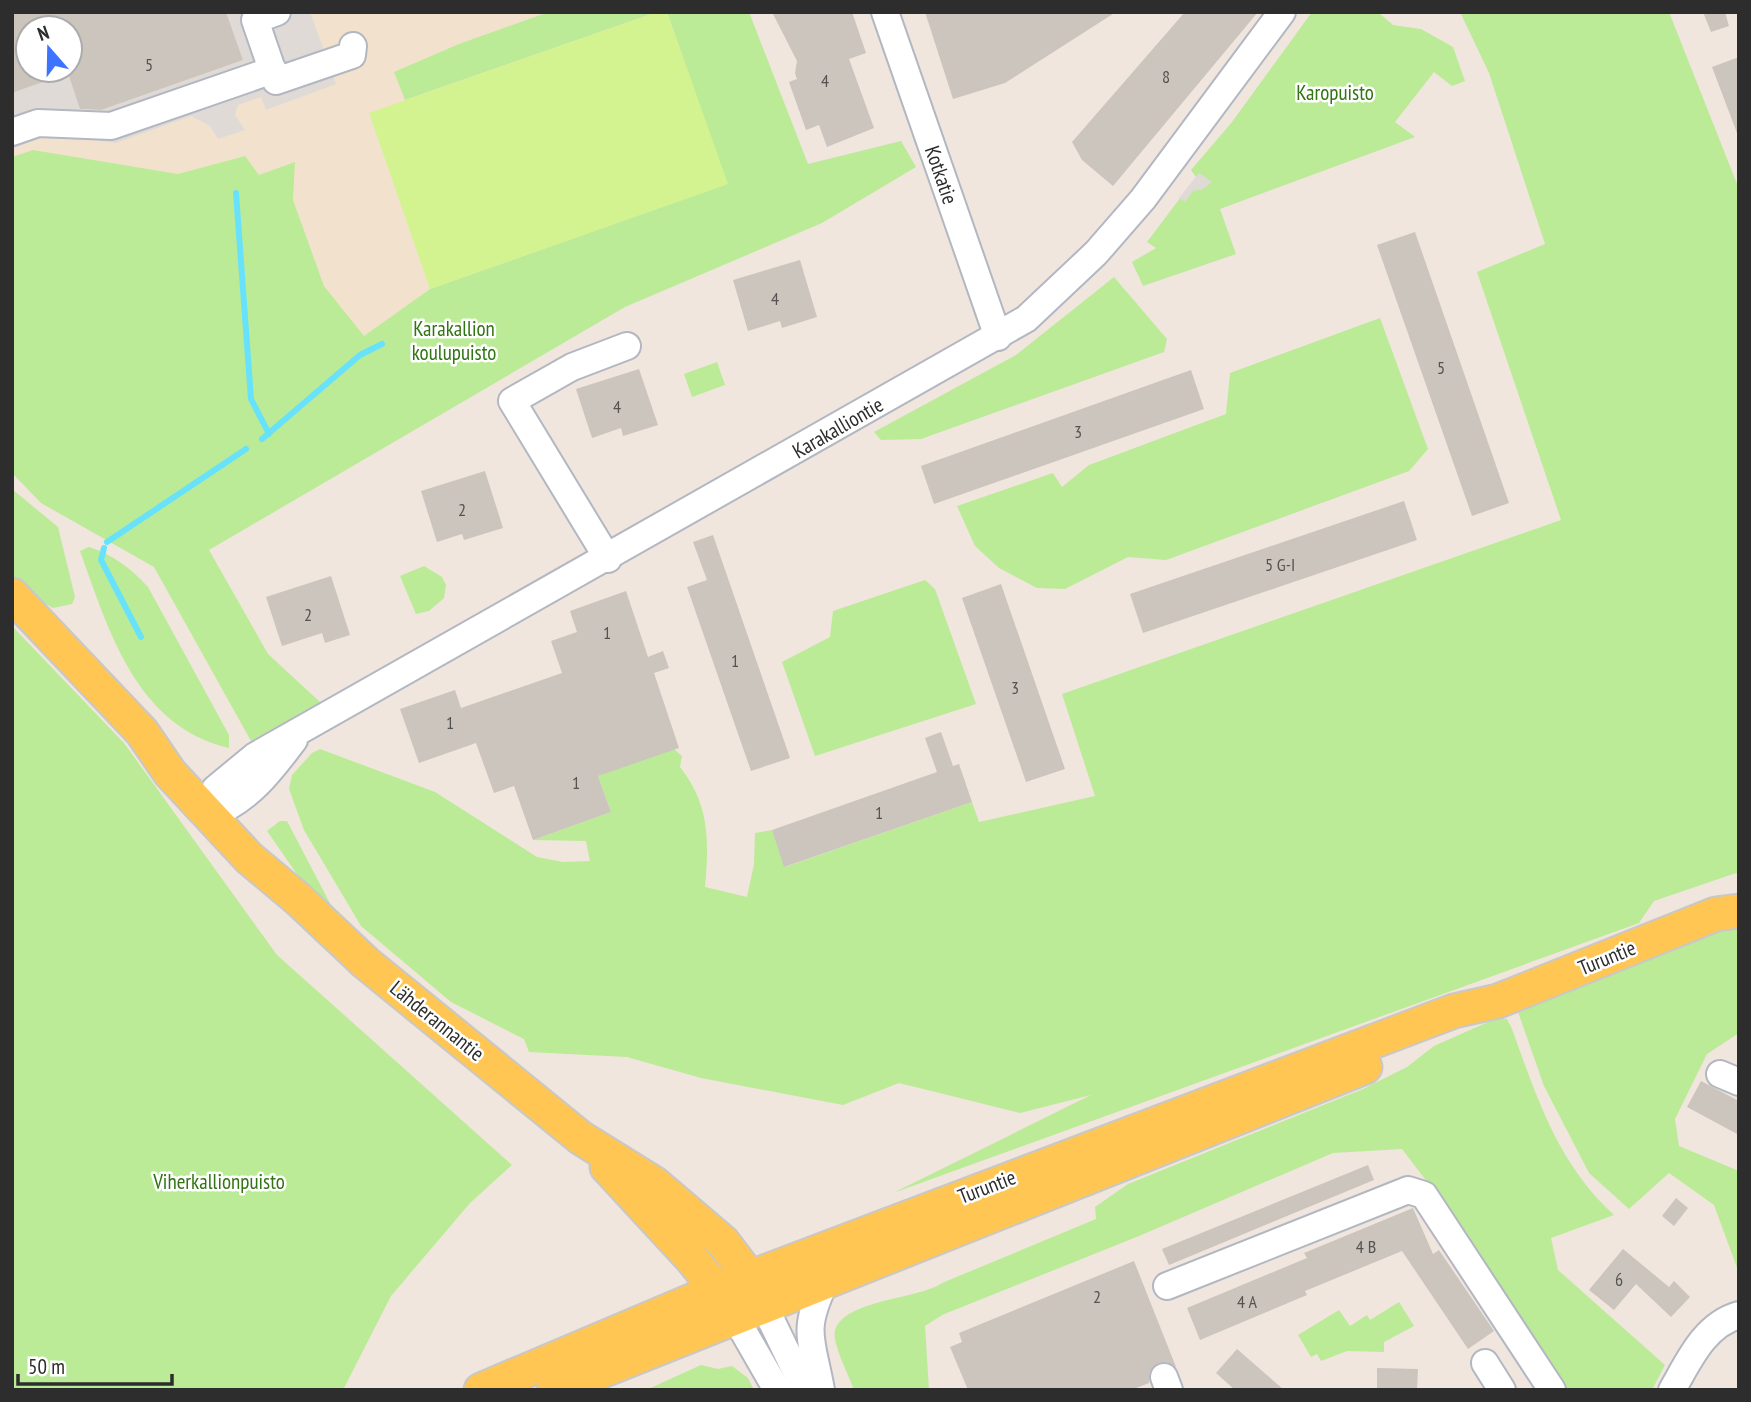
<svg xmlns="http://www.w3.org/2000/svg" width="1751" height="1402" font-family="'PT Sans Narrow',sans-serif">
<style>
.education{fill:#f2e2cd;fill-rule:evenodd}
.green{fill:#bbeb96}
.pitch{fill:#d3f391}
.plaza{fill:#dfdad6}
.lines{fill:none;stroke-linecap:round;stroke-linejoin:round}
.stream{stroke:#68e2fb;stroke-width:6}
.building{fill:#cbc5bd;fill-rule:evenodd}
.minor-casing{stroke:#b2b7c2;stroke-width:30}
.major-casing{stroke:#c8c8c8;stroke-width:37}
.minor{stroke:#fff;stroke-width:26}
.major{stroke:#ffc654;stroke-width:33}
.labels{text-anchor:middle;stroke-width:5;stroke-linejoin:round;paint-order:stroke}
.number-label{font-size:18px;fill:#545351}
.park-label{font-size:21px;fill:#317413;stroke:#fff}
.street-label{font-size:21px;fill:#2d2d2d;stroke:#fff}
</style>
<rect width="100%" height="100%" fill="#f0e6de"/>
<path class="education" d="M12 12H667L728 184 430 289 364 336 324 286 293 201 259 175 245 156 178 174 33 150 12 157ZM28 28H70V70H28Z"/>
<g class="green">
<polygon points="549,12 657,12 405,100 394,72 459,44"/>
<polygon points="667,12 749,12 808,164 901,141 916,167 822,223 625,307 209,550 268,654 320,702 251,741 154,567 41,503 12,473 12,157 33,150 178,174 245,156 259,175 295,162 293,200 324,286 364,336 430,289 727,184"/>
<polygon points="1312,12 1378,12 1393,25 1421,29 1453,47 1465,81 1452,86 1434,72 1395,122 1415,137 1220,209 1236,254 1143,286 1132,262 1156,248 1147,242 1196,177 1191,170 1232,122"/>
<path d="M1460 12H1669L1739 189V872L1654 901 1639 923 893 1193 1091 1095 1020 1113 899 1083 843 1105 701 1078 627 1057 529 1052 524 1039 451 1002 361 926 304 830 289 789 292 775 312 753 320 749 435 792 537 857 563 862 590 861 586 841 533 840 611 812 598 776 667 743 682 756 680 767C710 805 709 841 705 887L747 897 754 864 755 833 772 830 785 867 972 802 979 822 1095 796 1062 694 1561 520 1477 272 1545 244 1489 73Z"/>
<polygon points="1114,277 1167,339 1164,352 921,439 881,440 874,432 1016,355"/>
<polygon points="1380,318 1428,449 1409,471 1166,560 1128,557 1065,589 1037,588 999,568 975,546 957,506 1053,473 1062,487 1089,465 1226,414 1230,373"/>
<polygon points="717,362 725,385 692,397 684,374"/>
<polygon points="12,489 58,527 75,597 72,604 53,608 21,590 12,579"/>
<path d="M89 547C112 554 132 569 148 587L229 735V748C136 726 109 631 80 551Z"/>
<polygon points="424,566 442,577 446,585 444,598 429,611 416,614 400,576"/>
<polygon points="925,580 935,589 976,704 815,756 782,662 830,637 833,611"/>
<polygon points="12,626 124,743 277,955 512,1165 470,1203 391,1296 343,1390 12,1390"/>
<polygon points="280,821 287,821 335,913 332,916 299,877 267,831"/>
<polygon points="1739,923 1739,1033 1707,1054 1675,1119 1679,1146 1739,1171 1739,1273 1714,1205 1669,1173 1629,1209 1589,1173 1544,1086 1517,1009"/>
<path d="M1497 1018 1507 1019 1512 1029C1537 1098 1558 1164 1614 1215L1551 1238 1558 1270 1665 1365 1652 1390H1562L1431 1187 1402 1149 1333 1153 1139 1236 942 1315 925 1326 929 1390H854C848 1374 838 1355 835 1339 829 1300 919 1300 942 1283L1096 1219 1095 1207 1128 1184 1363 1089 1407 1067 1434 1046Z"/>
<polygon points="1399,1302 1414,1326 1384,1342 1384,1352 1347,1351 1321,1361 1317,1354 1311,1357 1298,1335 1339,1310 1350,1326 1367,1315 1370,1320"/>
<polygon points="701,1365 718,1369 732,1366 748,1378 754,1390 646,1390"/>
</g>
<polygon class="pitch" points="657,12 667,12 728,184 430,289 369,113"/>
<g class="plaza">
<polygon points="226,12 310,12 336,84 266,110 261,97 238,105 235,115 245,130 218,139 210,126 191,116 116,143 51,134 12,149 12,93 68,73 83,116 243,60"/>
<polygon points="1199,173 1212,182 1203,189 1193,191 1185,202 1179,198"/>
</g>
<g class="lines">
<g class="stream">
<polyline points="236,193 251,399 269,434"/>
<polyline points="262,439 360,355 382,344"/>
<polyline points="107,542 246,449"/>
<polyline points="104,548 101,560 141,637"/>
</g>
</g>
<g class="building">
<path d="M12 12H226L243 60 101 110 80 109 68 73 12 93ZM28 28H70V70H28Z"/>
<polygon points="772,12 852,12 866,53 849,59 874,128 827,147 819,125 806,130 789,82 797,79 795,73 797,61"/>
<polygon points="925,12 1116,12 1005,83 953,99"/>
<polygon points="1185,12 1258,12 1113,186 1082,160 1072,142"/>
<polygon points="1703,12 1725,12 1729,26 1711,32"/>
<polygon points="1739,57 1739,133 1737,133 1712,67"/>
<polygon points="1415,232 1509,503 1472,516 1377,245"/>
<polygon points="800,260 817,317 782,328 780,321 748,331 733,280"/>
<polygon points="639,369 658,425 623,436 621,428 592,438 576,389"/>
<polygon points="1191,370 1204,409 934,504 921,466"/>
<polygon points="485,471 503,528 464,540 462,534 437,542 421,491"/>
<polygon points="1404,501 1417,540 1143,633 1130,594"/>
<polygon points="713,535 790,758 751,771 687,587 707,580 693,542"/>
<polygon points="331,576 350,635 325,643 322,633 282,646 266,597"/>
<polygon points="1001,584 1065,769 1026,782 962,598"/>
<polygon points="626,591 648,657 663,651 669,668 654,673 679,748 598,776 611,812 533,840 514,786 494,793 476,743 419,763 400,709 455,690 461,708 562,673 551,641 577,632 570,611"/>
<polygon points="941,732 953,766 959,764 972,802 784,867 772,830 937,772 925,738"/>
<polygon points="1701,1081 1739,1101 1739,1135 1687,1107"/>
<polygon points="1368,1165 1374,1180 1169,1265 1162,1249"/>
<polygon points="1676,1198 1688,1208 1674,1226 1662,1216"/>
<polygon points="1413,1208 1433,1254 1439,1250 1494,1331 1468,1349 1402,1251 1305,1291 1307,1295 1200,1340 1187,1308 1307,1258 1304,1253"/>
<polygon points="1623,1249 1669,1287 1674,1281 1690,1297 1671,1317 1636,1284 1614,1310 1589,1290"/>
<polygon points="1134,1261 1176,1367 1167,1362 1158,1363 1149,1374 1149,1383 1131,1390 968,1390 950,1347 962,1342 959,1333"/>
<polygon points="1237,1349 1284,1390 1235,1390 1216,1373"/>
<polygon points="1377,1368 1418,1369 1417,1390 1377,1390"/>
</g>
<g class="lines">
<defs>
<g id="minor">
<polyline points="277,12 255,20 276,81 352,55 353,46"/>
<polyline points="885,12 998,337"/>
<polyline points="12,132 38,123 111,126 273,70"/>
<polyline points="608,559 512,401 572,367 627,346"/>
<polyline points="210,815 215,789 255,756 1026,319 1096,253 1143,199 1282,12"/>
<path d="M210 815C248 801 270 772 294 740"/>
<polyline points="1720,1074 1739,1082"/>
<polyline points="1167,1286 1408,1190 1424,1195 1552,1390"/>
<polyline points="757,1291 805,1390"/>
<polyline points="727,1303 777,1390"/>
<polyline points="1485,1363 1502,1390"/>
<polyline points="1164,1377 1169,1390"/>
<path d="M821 1390C812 1339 801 1332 825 1282"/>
<path d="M1672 1390C1689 1361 1704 1325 1739 1315"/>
</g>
<g id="major">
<polyline points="12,595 142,732 170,773 249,858 298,899 366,963 581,1138 655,1184 723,1242 750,1278"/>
<polyline points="607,1167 692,1259 717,1290"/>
<polyline points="481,1390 717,1290 1454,1011 1498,1001 1716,914 1739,911"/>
<polyline points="554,1390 1365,1067"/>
</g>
</defs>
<use href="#minor" class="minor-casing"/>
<use href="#major" class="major-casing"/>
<use href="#minor" class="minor"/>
<use href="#major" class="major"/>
</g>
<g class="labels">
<g class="number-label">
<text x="149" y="71">5</text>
<text x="1166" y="83">8</text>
<text x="825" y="87">4</text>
<text x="775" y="305">4</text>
<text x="1441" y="374">5</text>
<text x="617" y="413">4</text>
<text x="1078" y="438">3</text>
<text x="462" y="516">2</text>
<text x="1280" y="571">5 G-I</text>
<text x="308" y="621">2</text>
<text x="607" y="639">1</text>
<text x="735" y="667">1</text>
<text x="1015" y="694">3</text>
<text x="450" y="729">1</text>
<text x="576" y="789">1</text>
<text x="879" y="819">1</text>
<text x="1366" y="1253">4 B</text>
<text x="1619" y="1286">6</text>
<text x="1097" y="1303">2</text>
<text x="1247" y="1308">4 A</text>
</g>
<g class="park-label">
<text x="1335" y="100">Karopuisto</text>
<text x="454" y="336">Karakallion<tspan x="454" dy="24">koulupuisto</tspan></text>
<text x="219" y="1189">Viherkallionpuisto</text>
</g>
<g class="street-label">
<text transform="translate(941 175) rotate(71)" y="7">Kotkatie</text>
<text transform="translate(838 428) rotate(-30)" y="7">Karakalliontie</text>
<text transform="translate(1607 958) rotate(-22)" y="7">Turuntie</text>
<text transform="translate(437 1021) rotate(39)" y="7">Lähderannantie</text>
<text transform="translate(987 1187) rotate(-21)" y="7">Turuntie</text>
</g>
</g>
<rect width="1751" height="1402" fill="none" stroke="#2d2d2d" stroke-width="28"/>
<g transform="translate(49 49) rotate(340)"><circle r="33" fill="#ffffff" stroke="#ababab" stroke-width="2"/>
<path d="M0-5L12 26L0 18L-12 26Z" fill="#3c74ff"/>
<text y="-10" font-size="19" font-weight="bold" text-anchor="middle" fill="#2d2d2d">N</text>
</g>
<path d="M18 1374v10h154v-10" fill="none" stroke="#2d2d2d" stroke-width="3.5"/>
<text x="28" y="1374" font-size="21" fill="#2d2d2d" stroke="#ffffff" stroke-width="5" paint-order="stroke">50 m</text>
</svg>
